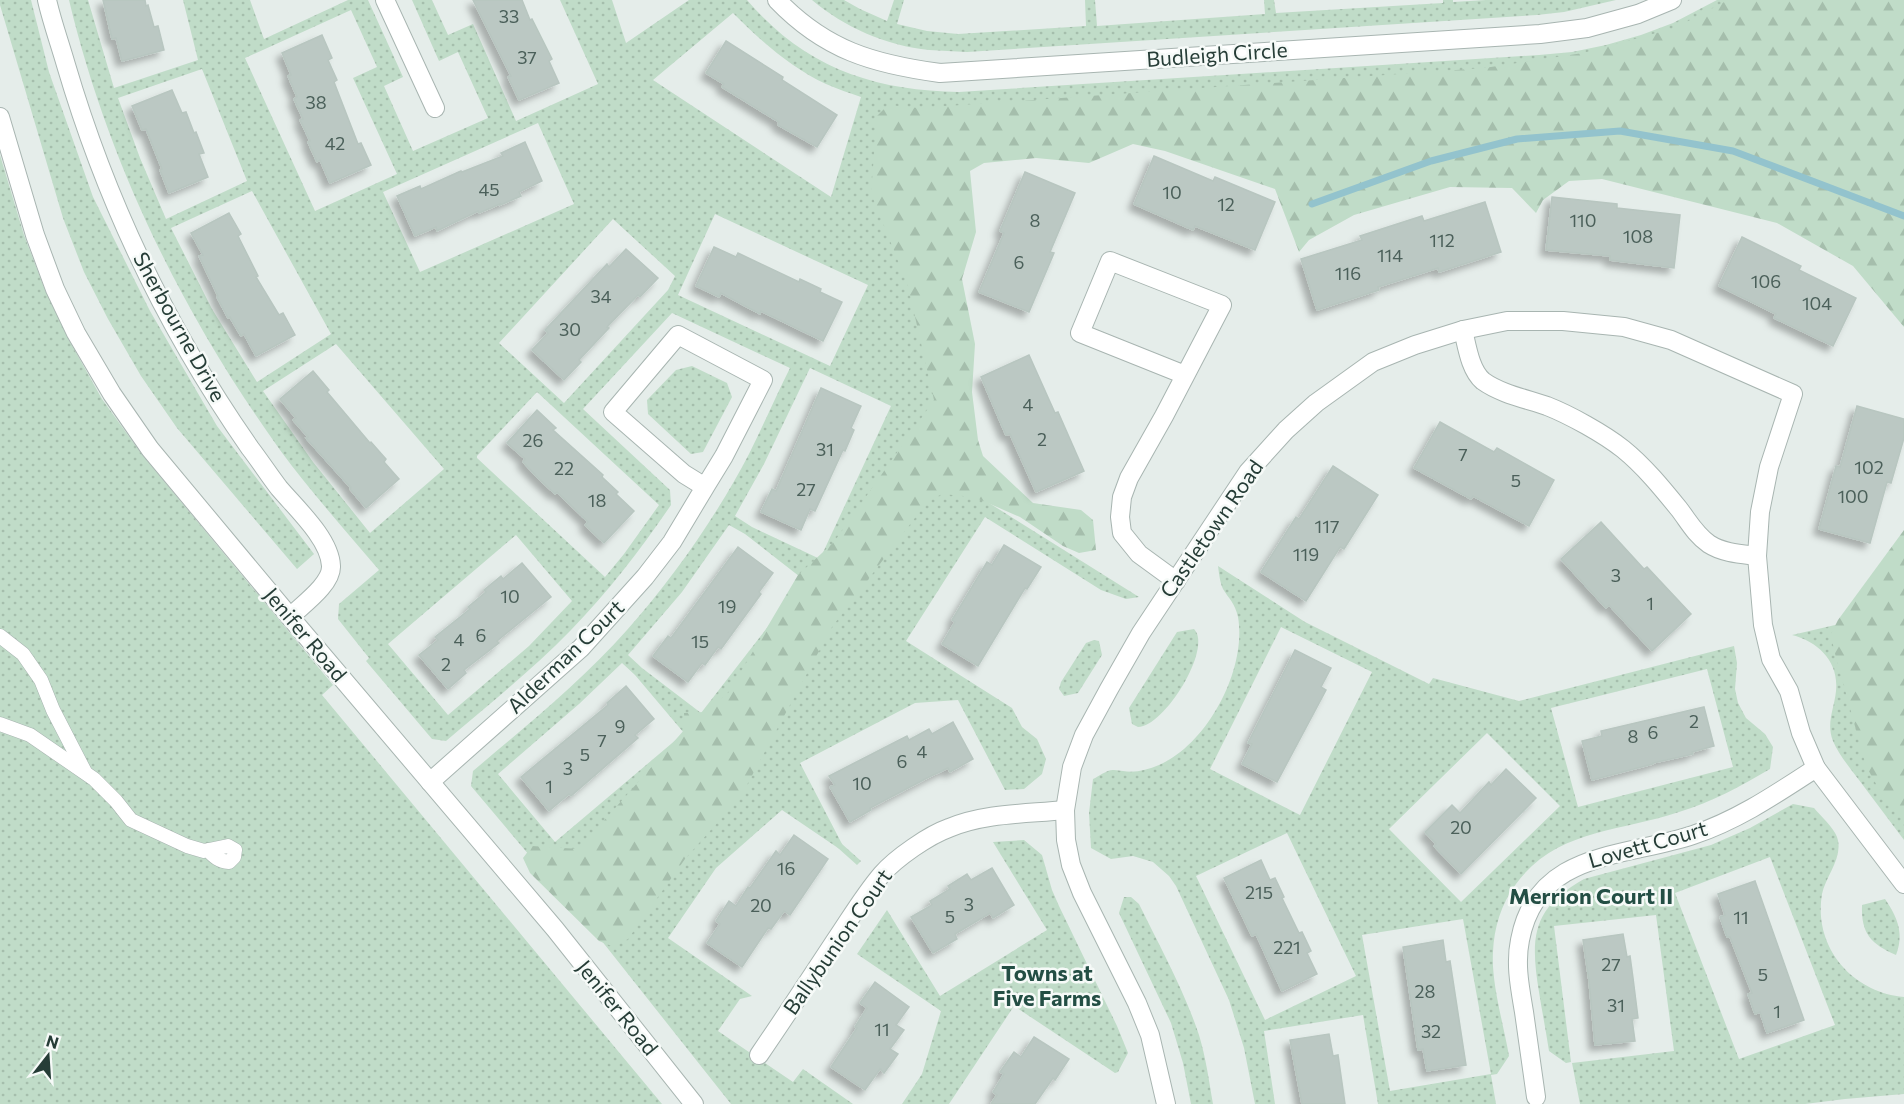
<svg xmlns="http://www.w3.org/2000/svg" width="1904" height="1104" font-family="Commissioner,sans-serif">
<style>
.grass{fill:url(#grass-dots);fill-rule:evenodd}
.forest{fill:url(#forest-firs)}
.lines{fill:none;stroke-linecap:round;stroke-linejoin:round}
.stream{stroke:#93c3cd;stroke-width:7}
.building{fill:#bbc8c3;stroke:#b8c6c0;stroke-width:1.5;filter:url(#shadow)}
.service-casing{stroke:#a8b5b1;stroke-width:15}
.minor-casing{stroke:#a8b5b1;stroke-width:20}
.tertiary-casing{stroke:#a8b5b1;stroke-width:20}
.service{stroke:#fff;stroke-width:14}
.minor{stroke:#fff;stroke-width:18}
.tertiary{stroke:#fff;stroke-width:18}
.labels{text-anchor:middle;stroke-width:5;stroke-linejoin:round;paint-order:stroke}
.number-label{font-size:18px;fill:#4b605a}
.street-label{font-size:21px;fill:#263d37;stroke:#f6faf8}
.neighbourhood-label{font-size:22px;font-weight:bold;fill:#234e44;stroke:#f6faf8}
</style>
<defs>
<pattern id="grass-dots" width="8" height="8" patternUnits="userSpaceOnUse" patternTransform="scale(1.5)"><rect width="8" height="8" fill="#c0dcc8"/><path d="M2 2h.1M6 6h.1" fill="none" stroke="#a5beac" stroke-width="1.8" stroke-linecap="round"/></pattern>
<pattern id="forest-firs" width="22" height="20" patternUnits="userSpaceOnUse" patternTransform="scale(1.5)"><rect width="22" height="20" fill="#c0dcc8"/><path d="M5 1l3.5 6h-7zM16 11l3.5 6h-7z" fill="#a5beac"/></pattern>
<filter id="shadow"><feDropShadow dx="-5.5" dy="5.5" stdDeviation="3" flood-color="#0004"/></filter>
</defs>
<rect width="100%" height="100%" fill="#e5edea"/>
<g class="grass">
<polygon points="0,0 31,0 49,72 93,197 150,311 217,426 314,554 297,569 177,428 141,376 108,319 84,272 63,218 0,5"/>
<path d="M69 0H88L114 88 198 60 183 0H250L264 39 348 0H368L403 77 384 86 413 151 488 118 458 52 439 61 412 0H432L448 35 473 24 516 121 598 84 560 0H612L626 43 689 0H747C804 67 873 91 959 92L1539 55 1572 52 1606 45 1641 35 1673 23 1717 0H1904V61L877 129 944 445 930 466 1139 597 1126 599 1101 590 985 517 906 641 1012 708 1022 727 1037 739 1046 759 1042 774 1024 789 1005 790 958 700 915 703 800 763 842 844 861 861 857 865 838 848 782 810 716 868 668 938 752 996 740 999 718 1031 793 1082 803 1069 853 1104H731L605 945 471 786 473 771C526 726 581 682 627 630 674 577 716 517 749 454 763 426 776 396 790 368L672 313 583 409 670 490 671 505C641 549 608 592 571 630 532 670 488 705 446 741L432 739 366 661 369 658 338 619 339 604 379 570C345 530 311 492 280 450 183 315 108 163 69 0ZM351 10 377 67 353 78 397 174 315 211 245 58ZM733 13C761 41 790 67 826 84 837 89 850 93 861 97L831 197 653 80ZM202 69 247 181 166 219 140 158 118 98ZM538 123 574 204 420 272 383 192ZM252 191 331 334 257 382 212 309 171 228ZM715 214 868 285 830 366 678 295ZM613 219 675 276 668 290 564 403 499 343ZM336 344 444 469 370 533 313 462 263 391ZM810 368 891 406 820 559 752 527 735 516 764 464ZM537 392 659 505 624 554 605 577 477 458V456ZM729 525 745 534 804 580 701 713 642 668 628 655 682 592ZM516 535 572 601 529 646 448 715 388 644ZM622 663 635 675 684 733 555 842 498 774 579 704Z"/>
<path d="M812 0H844L860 9 887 21 894 0H904L897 24 927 31 958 34 1086 26 1085 0H1095L1097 26 1265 14 1264 0H1274L1276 13 1443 3V0H1453V2L1486 0H1616L1564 12 1537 15 967 52C954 51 941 51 929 50 887 46 844 27 812 0Z"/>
<polygon points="0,155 24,235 45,290 69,340 102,399 143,456 333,685 322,695 662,1104 0,1104"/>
<polygon points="692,366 727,383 732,397 703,452 691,454 648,414 647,400 676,370"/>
<path d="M1218 566 1305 622 1429 684 1433 678 1519 701 1734 646 1737 663 1735 689 1738 703 1746 718 1765 734 1773 747 1770 769C1741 786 1712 802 1679 812 1620 832 1556 829 1516 884 1501 904 1494 928 1493 952 1491 983 1504 1026 1509 1056L1497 1074 1491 1075 1496 1104H1378L1363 1015 1264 1031 1275 1104H1255L1244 1048 1229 1000 1176 886 1169 876 1153 862 1133 856 1111 859 1091 848 1089 813 1093 779C1099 776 1108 769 1114 770 1117 770 1120 771 1123 771 1135 773 1147 770 1159 765 1208 744 1247 669 1238 617 1235 603 1229 599 1223 589 1220 583 1219 573 1218 566ZM1281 627 1372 672 1300 815 1210 769ZM1707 669 1733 767 1578 807 1551 708ZM1487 733 1560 806 1461 902 1389 829ZM1287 833 1356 976 1265 1020 1196 876ZM1463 919 1491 1074 1390 1091 1362 935Z"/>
<path d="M1904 609V840C1889 820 1874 800 1859 780 1850 768 1839 755 1833 741 1826 723 1834 710 1836 691 1839 662 1819 642 1792 635Z"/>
<path d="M1194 629C1213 648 1164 727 1138 727L1132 724 1129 708 1177 632Z"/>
<polygon points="1094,640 1099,641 1102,655 1078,693 1064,696 1059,689 1061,682 1086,643"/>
<path d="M1793 804 1814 808C1820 815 1834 828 1837 837 1844 857 1826 875 1822 894 1813 947 1852 992 1904 997V1094L1845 1099 1805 1104H1580L1572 1063 1674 1051 1656 915 1554 926 1571 1062 1566 1063 1549 1051C1546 1031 1542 1011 1539 992 1530 937 1532 908 1584 879L1711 845 1750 828ZM1770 857 1835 1025 1739 1059 1675 893Z"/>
<polygon points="1024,840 1042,855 1052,890 1059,906 1117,1026 1128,1053 1118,1072 1115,1073 1014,1006 949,1104 902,1104 922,1074 941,1011 857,954 887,910 940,996 1047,930 993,842"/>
<path d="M1124 897H1131L1139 904C1160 947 1184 990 1199 1035 1206 1058 1209 1081 1213 1104H1191L1183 1063 1171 1023 1119 913Z"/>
<path d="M1885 899C1898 918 1904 934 1896 955 1871 944 1861 934 1862 905Z"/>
</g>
<g class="forest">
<polygon points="1728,0 1904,0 1904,327 1853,266 1777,223 1602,179 1569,181 1543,200 1536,213 1512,188 1450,187 1354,215 1309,240 1299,252 1275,189 1165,151 1133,144 1089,163 1036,158 984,163 970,171 976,232 962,279 975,344 972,392 978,440 983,456 1033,503 1081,510 1093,520 1096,550 1079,553 1063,546 1020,517 974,497 942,494 927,502 832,627 741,796 685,859 628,939 614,947 599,941 530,873 523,858 532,846 579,849 685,729 684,713 705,712 729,692 798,575 834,542 934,400 908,286 871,193 877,116 888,105 919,108 1484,68 1583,53 1675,28"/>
<polygon points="1904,530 1904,817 1885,800 1866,766 1834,650 1831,634 1838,620"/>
</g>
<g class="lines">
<polyline class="stream" points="1312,204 1431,161 1517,139 1620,131 1733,151 1904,216"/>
</g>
<g class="building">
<polygon points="103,0 145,0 146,6 148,5 154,27 158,26 164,50 122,61 116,38 112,39"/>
<polygon points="473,0 522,0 530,20 532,19 552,59 549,61 559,83 519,100 508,77 511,76"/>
<polygon points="322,35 332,58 328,60 337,80 334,82 358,144 361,143 371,165 330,183 320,160 317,162 308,142 310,141 300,120 303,119 294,99 297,97 288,76 291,75 282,53"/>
<polygon points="726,41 783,77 782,80 837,115 817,147 778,125 779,122 722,87 724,84 706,73"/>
<polygon points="172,90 182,113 186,112 194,133 196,132 204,153 199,154 208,177 169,193 160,170 162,169 146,129 142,130 132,106"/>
<polygon points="525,142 542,181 519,192 521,196 500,205 500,204 479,213 478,211 437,231 436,227 415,236 397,196 420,186 421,189 461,171 462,172 503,156 501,153"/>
<polygon points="1154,156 1213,181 1215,177 1275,202 1255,250 1195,226 1193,230 1134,204"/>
<polygon points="1025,172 1075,193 1050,252 1054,253 1029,312 979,292 1004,233 1000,231"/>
<polygon points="1552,197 1617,204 1617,208 1680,215 1674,268 1610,260 1610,256 1546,250"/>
<polygon points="1485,202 1501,252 1439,272 1438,268 1378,287 1379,290 1317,310 1301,259 1362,240 1360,236 1422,216 1424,221"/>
<polygon points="229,213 241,234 238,236 258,276 256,277 279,315 283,313 295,335 256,356 244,334 241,336 230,317 228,318 217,297 218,296 199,256 203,255 191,233"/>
<polygon points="1742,237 1801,266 1799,270 1856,298 1833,346 1774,318 1776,314 1719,286"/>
<polygon points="714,247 736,257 738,253 799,282 800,279 821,289 820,292 842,302 823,341 761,311 760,314 721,293 719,297 696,286"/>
<polygon points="626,249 658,278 640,297 638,295 607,327 609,328 579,360 581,362 564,380 532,350 548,333 545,330 607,264 609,267"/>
<polygon points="1029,355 1055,413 1058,412 1084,471 1036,492 1010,434 1006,435 981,377"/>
<polygon points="313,371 329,390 327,392 370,443 371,442 386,459 384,462 399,479 366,508 350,489 351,488 306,438 308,437 293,420 296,418 280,399"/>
<polygon points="821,388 861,406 851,428 854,430 845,451 843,450 815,511 810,509 801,530 761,512 772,489 776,491"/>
<polygon points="1857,406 1904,419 1904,438 1891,483 1887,482 1870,543 1819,529 1836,466 1840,467"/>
<polygon points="537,410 556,428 553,430 603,475 602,477 618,492 616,494 634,511 604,543 585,525 588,522 557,492 555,494 538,478 523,462 525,459 507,443"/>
<polygon points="1440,422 1494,452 1497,448 1554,480 1529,526 1473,496 1471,499 1414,468"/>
<polygon points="1333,466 1378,495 1344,549 1340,547 1306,601 1261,572 1296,517 1299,519"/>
<polygon points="1601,522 1644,569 1647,567 1691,614 1652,651 1609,605 1606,608 1561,559"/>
<polygon points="1004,545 1041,567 1027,589 1025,588 978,666 942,644 955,622 952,620 987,562 992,565"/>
<polygon points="738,547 773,573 759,592 761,594 721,649 718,647 705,665 702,663 688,682 653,656 668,636 671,638"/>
<polygon points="522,563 551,597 497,641 499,643 464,670 466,673 448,689 419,655 438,640 435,637 470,609 468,607 486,592 484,590 501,576 503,579"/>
<polygon points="1295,650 1331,668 1321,687 1326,690 1277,782 1242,764 1252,744 1248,743"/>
<polygon points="626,686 654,719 635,735 638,738 571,796 569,794 549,811 521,777 608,705 607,703"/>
<polygon points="1704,707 1714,746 1692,752 1693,754 1653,763 1653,764 1592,780 1582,741 1602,736 1601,731"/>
<polygon points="953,722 973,759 950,772 948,768 929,777 870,808 871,810 850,822 830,787 835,785 829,776 907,736 909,740 929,729 932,734"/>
<polygon points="1506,769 1536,798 1461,874 1434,846 1436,844 1425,832 1452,805 1460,813 1489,782 1491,785"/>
<polygon points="794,835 828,859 790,915 784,911 771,929 768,928 742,967 707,943 720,924 716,921 729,901 736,906 748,887 750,888 776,851 780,855"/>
<polygon points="1261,860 1270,880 1275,878 1284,897 1282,898 1299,933 1302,932 1311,951 1307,953 1317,974 1282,991 1256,934 1252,936 1224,878"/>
<polygon points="992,868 1014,905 993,918 990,913 955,934 957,939 933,953 911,917 932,905 930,901 950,889 948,886 967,874 971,880"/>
<polygon points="1755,881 1804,1020 1767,1033 1760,1012 1755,1014 1748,994 1752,993 1730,937 1727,937 1720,917 1725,915 1718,894"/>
<polygon points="1623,934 1627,957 1630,956 1633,978 1638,1018 1632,1019 1635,1041 1595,1045 1589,981 1583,940"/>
<polygon points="1443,940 1446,962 1450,961 1466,1065 1427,1071 1423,1049 1418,1050 1403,947"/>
<polygon points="875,982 909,1007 896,1025 904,1030 890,1049 898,1054 884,1073 880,1069 865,1090 831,1067 857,1028 855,1027 867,1008 860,1003"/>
<polygon points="1329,1034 1333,1056 1338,1055 1345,1104 1302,1104 1290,1040"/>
<polygon points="1034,1037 1069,1059 1055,1080 1053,1078 1035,1104 991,1104 997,1095 993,1092 1004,1074 1000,1072 1014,1052 1021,1057"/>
</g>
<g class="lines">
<defs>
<g id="service">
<polyline points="0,636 23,654 41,680 53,710 85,772"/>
<path d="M0 724 30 735 94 779 116 801 131 820 187 846 204 851 228 846 235 850 234 857 229 862C219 861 214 857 208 850"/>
</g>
<g id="minor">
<path d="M47 0C52 22 60 44 66 65 106 201 169 332 250 448 260 461 269 475 279 488 296 508 330 539 331 566 332 584 302 605 290 617"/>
<polyline points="385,0 435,108"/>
<path d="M777 0C825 50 873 64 940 73L1540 34 1587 28 1638 14 1672 0"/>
<path d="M1463 330C1467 346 1470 370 1483 381 1501 394 1527 399 1547 406 1570 415 1604 434 1623 449 1644 466 1662 488 1679 509 1689 522 1695 534 1709 544 1723 553 1741 554 1757 556"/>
<polyline points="1176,581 1139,554 1122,533 1120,517 1122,497 1129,478 1164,416 1222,305 1110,261 1080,333 1185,375"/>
<polyline points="430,782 581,648 645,577 672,542 705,487 684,474 613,412 678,335 763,380 724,456 705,487"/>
<path d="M759 1055C785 1017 810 979 835 941 850 919 864 895 882 874 896 858 929 835 949 828 985 813 1026 814 1065 810"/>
<path d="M1536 1097C1532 1068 1528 1040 1524 1012 1520 988 1515 964 1520 940 1537 850 1624 858 1693 835 1738 820 1776 794 1816 768"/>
<polyline points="1166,1104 1150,1035 1137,1003 1082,893 1071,865 1066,840 1065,810 1072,767 1084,735 1109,689 1141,633 1248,472 1286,430 1316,403 1373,362 1415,345 1463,330 1507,321 1563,321 1624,327 1671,340 1793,394 1769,467 1760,512 1757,556 1763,625 1771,659 1789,691 1801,733 1816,768 1904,884"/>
</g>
<polyline id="tertiary" points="0,117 35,235 55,289 76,333 112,394 150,449 290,617 555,929 694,1104"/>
</defs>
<use href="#service" class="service-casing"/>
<use href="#minor" class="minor-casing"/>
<use href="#tertiary" class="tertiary-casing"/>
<use href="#service" class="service"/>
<use href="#minor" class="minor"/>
<use href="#tertiary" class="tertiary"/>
</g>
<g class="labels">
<g class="number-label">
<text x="509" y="23">33</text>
<text x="527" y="64">37</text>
<text x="316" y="109">38</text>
<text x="335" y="150">42</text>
<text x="489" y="196">45</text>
<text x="1172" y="199">10</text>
<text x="1226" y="211">12</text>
<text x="1035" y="227">8</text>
<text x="1583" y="227">110</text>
<text x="1638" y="243">108</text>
<text x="1442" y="247">112</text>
<text x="1390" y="262">114</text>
<text x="1019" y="269">6</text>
<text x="1348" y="280">116</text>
<text x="1766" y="288">106</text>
<text x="601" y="303">34</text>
<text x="1817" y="310">104</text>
<text x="570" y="336">30</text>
<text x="1028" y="411">4</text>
<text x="1042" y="446">2</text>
<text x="533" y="447">26</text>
<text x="825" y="456">31</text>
<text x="1463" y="461">7</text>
<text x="1869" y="474">102</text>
<text x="564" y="475">22</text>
<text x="1516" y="487">5</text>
<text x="806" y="496">27</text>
<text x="1853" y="503">100</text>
<text x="597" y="507">18</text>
<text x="1327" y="533">117</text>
<text x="1306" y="561">119</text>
<text x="1616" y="582">3</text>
<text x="510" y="603">10</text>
<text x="1650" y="610">1</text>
<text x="727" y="613">19</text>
<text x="481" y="642">6</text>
<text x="459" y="646">4</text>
<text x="700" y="648">15</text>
<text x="446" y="671">2</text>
<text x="1694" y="728">2</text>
<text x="620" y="733">9</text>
<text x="1653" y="739">6</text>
<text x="1633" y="743">8</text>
<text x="602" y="747">7</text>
<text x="922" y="758">4</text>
<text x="585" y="761">5</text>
<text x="902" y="768">6</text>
<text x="568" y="775">3</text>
<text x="862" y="790">10</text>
<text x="549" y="793">1</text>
<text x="1461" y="834">20</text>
<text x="786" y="875">16</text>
<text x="1259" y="899">215</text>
<text x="969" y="911">3</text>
<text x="761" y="912">20</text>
<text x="950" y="923">5</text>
<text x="1741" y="924">11</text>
<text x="1287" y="954">221</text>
<text x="1611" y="971">27</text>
<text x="1763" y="981">5</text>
<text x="1425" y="998">28</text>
<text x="1616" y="1012">31</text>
<text x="1777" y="1018">1</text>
<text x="882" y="1036">11</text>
<text x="1431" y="1038">32</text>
</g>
<g class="street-label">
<text transform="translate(1217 55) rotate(-4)" y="7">Budleigh Circle</text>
<text transform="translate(179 327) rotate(61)" y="7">Sherbourne Drive</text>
<text transform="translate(1212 529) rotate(-55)" y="7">Castletown Road</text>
<text transform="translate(305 635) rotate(50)" y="7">Jenifer Road</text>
<text transform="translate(566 657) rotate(-44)" y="7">Alderman Court</text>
<text transform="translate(1648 845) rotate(-16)" y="7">Lovett Court</text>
<text transform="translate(838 942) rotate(-55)" y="7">Ballybunion Court</text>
<text transform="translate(617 1008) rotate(51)" y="7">Jenifer Road</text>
</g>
<g class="neighbourhood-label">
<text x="1591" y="904">Merrion Court II</text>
<text x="1047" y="981">Towns at<tspan x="1047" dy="25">Five Farms</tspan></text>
</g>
</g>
<g transform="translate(48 1056) rotate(17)" stroke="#f6faf8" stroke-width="4.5" paint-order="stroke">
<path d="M0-4.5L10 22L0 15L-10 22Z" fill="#263d37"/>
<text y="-9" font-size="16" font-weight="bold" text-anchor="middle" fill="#263d37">N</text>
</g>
</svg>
